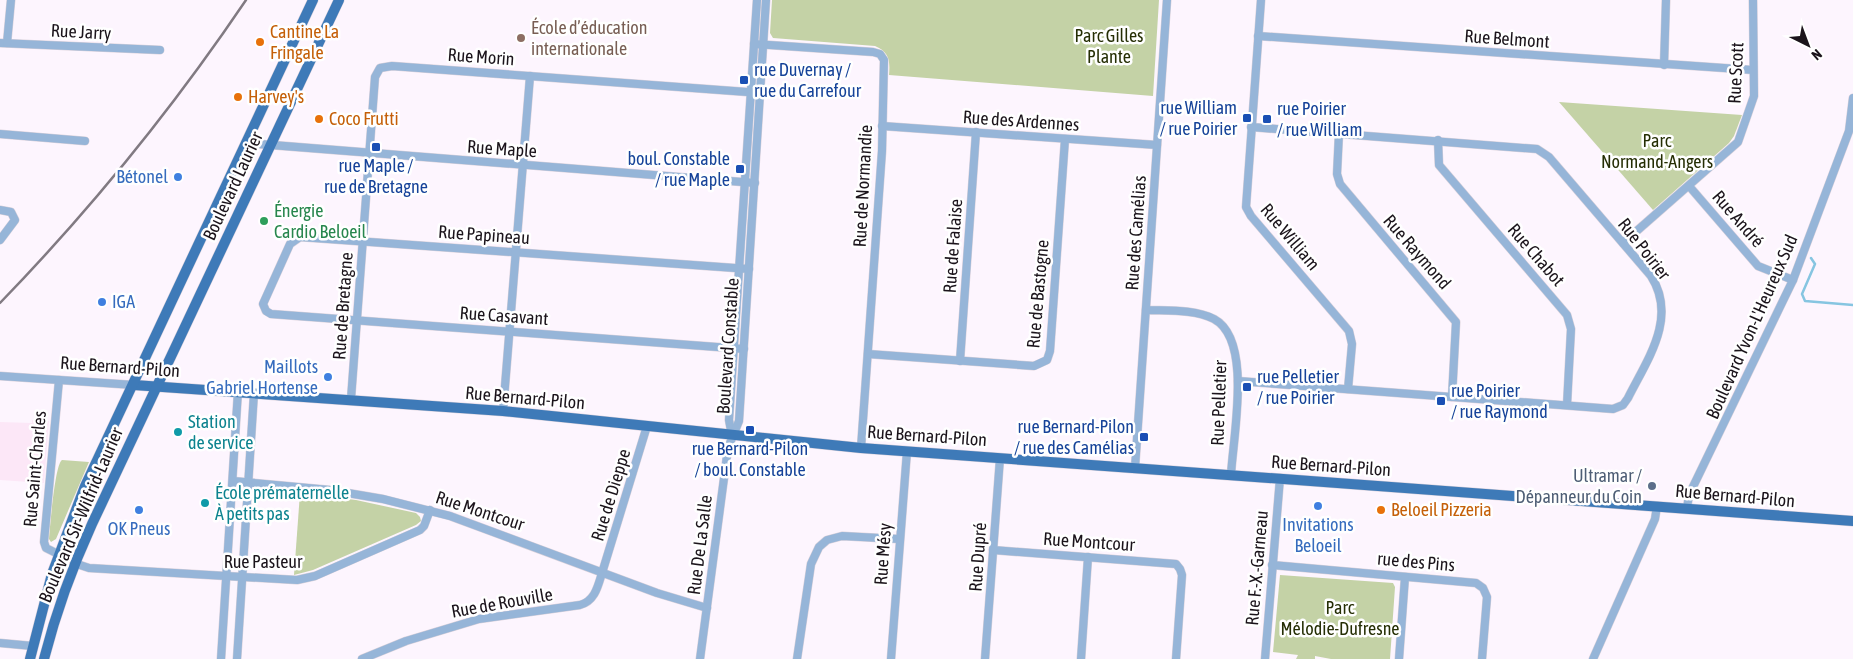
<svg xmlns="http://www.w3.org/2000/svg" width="1853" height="659" font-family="'Asap Condensed',sans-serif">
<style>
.industrial{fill:#fce7f7}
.green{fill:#c4d2a6}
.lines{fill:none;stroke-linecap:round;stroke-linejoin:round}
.stream{stroke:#86c5e1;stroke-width:2.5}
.minor-casing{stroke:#d9d1da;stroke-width:9}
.major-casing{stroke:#d9d1da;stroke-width:11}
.minor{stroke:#96b5d8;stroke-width:8}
.major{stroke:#3e7ab8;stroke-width:10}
.rail{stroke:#817a82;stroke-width:2.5}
.education-dot{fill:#8d6e63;stroke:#fff;stroke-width:2}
.food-dot{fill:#e8710a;stroke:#fff;stroke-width:2}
.transit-dot{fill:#1a4fb4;stroke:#fff;stroke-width:2}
.shop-dot{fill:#3f7fe0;stroke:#fff;stroke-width:2}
.leisure-dot{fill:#2e9e5b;stroke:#fff;stroke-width:2}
.culture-dot{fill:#0f9aa8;stroke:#fff;stroke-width:2}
.service-dot{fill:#5c6f8a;stroke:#fff;stroke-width:2}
.labels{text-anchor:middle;stroke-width:5;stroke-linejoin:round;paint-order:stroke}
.education-label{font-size:18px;fill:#785e54;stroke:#fff;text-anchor:start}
.street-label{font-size:18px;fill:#1b141b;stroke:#fff}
.food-label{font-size:18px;fill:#c56008;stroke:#fff;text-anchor:start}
.park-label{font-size:18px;fill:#252e04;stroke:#fff}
.transit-label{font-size:18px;fill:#164399;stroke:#fff;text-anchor:start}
.shop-label{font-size:18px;fill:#366cbe;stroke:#fff;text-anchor:end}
.leisure-label{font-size:18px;fill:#27864d;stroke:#fff;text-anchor:start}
.culture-label{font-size:18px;fill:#0d838f;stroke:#fff;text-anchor:start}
.service-label{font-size:18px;fill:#4e5e75;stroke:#fff;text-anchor:end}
</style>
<rect width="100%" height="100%" fill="#fdf5fe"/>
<polygon class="industrial" points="32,420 49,421 44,483 0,480 0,422 32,423"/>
<g class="green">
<path d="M772 0H1159L1153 96 889 75C890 62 890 52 875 46L773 38 770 33Z"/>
<polygon points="1559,102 1742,115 1734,136 1729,143 1653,210"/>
<path d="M62 460 89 462 56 539 51 542 49 539C50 527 55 464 62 460Z"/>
<polygon points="300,493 356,500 416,513 420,517 421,521 416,525 313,570 294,575"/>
<polygon points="1280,575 1393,583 1395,587 1390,659 1331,659 1315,656 1315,659 1296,659 1298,655 1273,652"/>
</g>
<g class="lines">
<polyline class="stream" points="1811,258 1815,264 1802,294 1805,301 1853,305"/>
<defs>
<g id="minor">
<polyline points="1261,0 1246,207 1251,216 1349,331 1352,344 1348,389"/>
<polyline points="1258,36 1753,70"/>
<polyline points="0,43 160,50"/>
<polyline points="7,43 11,0"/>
<polyline points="754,44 873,52 880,54 884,60 882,151 861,448"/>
<polyline points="1664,65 1666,0"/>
<polyline points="882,126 1157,145"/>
<polyline points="1339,133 1337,174 1340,184 1456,322 1452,397"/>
<polyline points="0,134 85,141"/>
<polyline points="1438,140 1439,165 1567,315 1571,329 1567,405"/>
<polyline points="246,143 755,183"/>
<polyline points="1689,186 1758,266 1793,280"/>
<polyline points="0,210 11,212 15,220 0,240"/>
<polyline points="1623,243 1738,142 1754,96 1753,0"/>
<path d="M1146 310C1167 311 1194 309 1214 319 1253 340 1233 436 1231 475"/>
<polyline points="744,349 271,314 266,311 263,304 290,244 300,237 749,269"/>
<polyline points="868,354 1034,366 1047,360 1050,351 1065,139"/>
<polyline points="960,361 976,132"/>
<polyline points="0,376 134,385"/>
<path d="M1238 381 1613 409 1623 405 1628 398C1647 360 1678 318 1651 276L1549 157 1537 149 1251 127"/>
<polyline points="351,399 375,77 380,68 392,66 761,93"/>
<polyline points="503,411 530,76"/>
<polyline points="732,436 729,420 757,0"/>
<polyline points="1135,468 1167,0"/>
<polyline points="233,481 330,490 383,499 450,516 657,593 707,608"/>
<polyline points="1687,508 1689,495 1793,280 1849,131 1853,98"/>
<polyline points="993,550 1176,564 1180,569 1182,575 1176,659"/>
<polyline points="58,554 46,548 44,542 59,380"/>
<polyline points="74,563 89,568 297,580 315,576 420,530 424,526 430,510"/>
<polyline points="1272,565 1476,583 1483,588 1487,597 1482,659"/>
<polyline points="0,643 33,646"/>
<polyline points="221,659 238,391"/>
<polyline points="237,659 254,393"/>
<path d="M362 659 406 641 479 619 580 605C595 601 598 586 602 573L647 426"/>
<polyline points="700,659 728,448 739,421 766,0"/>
<polyline points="797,659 811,564 819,547 827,540 842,536 899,539"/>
<polyline points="891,659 907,451"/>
<polyline points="985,659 1000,458"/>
<polyline points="1081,659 1088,557"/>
<polyline points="1265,659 1280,478"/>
<polyline points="1399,659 1405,577"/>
<polyline points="1593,659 1655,519 1657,506"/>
</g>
<g id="major">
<polyline points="134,385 503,411 861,448 1853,521"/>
<polyline points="30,659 52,574 85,486 313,0"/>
<path d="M44 659C56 612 72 568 92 524L339 0"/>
</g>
</defs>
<use href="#minor" class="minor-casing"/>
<use href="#major" class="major-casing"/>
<use href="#minor" class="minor"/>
<use href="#major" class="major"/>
<path class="rail" d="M0 303C91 209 173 108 246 0"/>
</g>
<circle class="education-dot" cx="521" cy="38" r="5"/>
<g class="food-dot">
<circle cx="260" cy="42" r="5"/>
<circle cx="238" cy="97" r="5"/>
<circle cx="319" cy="119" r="5"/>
<circle cx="1381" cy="510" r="5"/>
</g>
<g class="transit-dot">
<rect x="739" y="75" width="10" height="10" rx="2.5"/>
<rect x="1242" y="113" width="10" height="10" rx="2.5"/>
<rect x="1262" y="114" width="10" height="10" rx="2.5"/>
<rect x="371" y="142" width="10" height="10" rx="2.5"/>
<rect x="735" y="164" width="10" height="10" rx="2.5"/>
<rect x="1242" y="382" width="10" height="10" rx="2.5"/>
<rect x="1436" y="396" width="10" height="10" rx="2.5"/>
<rect x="745" y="425" width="10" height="10" rx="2.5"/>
<rect x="1139" y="432" width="10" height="10" rx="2.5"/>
</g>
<g class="shop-dot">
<circle cx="178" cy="177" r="5"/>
<circle cx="102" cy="302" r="5"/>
<circle cx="328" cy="377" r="5"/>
<circle cx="1318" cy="506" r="5"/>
<circle cx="139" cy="510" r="5"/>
</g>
<circle class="leisure-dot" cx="264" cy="221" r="5"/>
<g class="culture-dot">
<circle cx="178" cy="432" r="5"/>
<circle cx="205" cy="503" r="5"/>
</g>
<circle class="service-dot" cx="1652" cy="486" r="5"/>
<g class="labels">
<g class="education-label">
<text x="531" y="34">École d’éducation<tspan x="531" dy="21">internationale</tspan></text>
</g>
<g class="street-label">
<text transform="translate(81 32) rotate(3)" y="6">Rue Jarry</text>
<text transform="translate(1507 39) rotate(4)" y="6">Rue Belmont</text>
<text transform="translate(481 57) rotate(4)" y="6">Rue Morin</text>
<text transform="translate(1736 73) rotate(-87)" y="6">Rue Scott</text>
<text transform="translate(1021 121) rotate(4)" y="6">Rue des Ardennes</text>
<text transform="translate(502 149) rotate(4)" y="6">Rue Maple</text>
<text transform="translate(233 186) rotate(-65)" y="6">Boulevard Laurier</text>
<text transform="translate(863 186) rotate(-87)" y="6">Rue de Normandie</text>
<text transform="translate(1738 219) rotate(49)" y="6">Rue André</text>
<text transform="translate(1136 233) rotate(-86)" y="6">Rue des Camélias</text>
<text transform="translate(484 235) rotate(4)" y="6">Rue Papineau</text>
<text transform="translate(1290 237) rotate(50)" y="6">Rue William</text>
<text transform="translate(953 246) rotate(-86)" y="6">Rue de Falaise</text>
<text transform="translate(1644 249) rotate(52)" y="6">Rue Poirier</text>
<text transform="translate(1417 252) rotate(49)" y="6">Rue Raymond</text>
<text transform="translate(1536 255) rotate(49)" y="6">Rue Chabot</text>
<text transform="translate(1038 294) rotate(-85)" y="6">Rue de Bastogne</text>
<text transform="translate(343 306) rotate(-86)" y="6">Rue de Bretagne</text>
<text transform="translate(504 316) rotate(4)" y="6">Rue Casavant</text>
<text transform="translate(1752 327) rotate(-66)" y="6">Boulevard Yvon-L'Heureux Sud</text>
<text transform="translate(728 346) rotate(-86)" y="6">Boulevard Constable</text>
<text transform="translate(120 367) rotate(4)" y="6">Rue Bernard-Pilon</text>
<text transform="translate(525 398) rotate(5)" y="6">Rue Bernard-Pilon</text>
<text transform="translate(1219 403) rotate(-88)" y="6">Rue Pelletier</text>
<text transform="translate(927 436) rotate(4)" y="6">Rue Bernard-Pilon</text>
<text transform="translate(1331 466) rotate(4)" y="6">Rue Bernard-Pilon</text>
<text transform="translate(35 469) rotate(-85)" y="6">Rue Saint-Charles</text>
<text transform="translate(611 495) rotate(-73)" y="6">Rue de Dieppe</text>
<text transform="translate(1735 496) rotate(5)" y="6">Rue Bernard-Pilon</text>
<text transform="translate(480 511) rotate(18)" y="6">Rue Montcour</text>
<text transform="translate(81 515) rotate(-67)" y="6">Boulevard Sir-Wilfrid-Laurier</text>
<text transform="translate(1089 542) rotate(4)" y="6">Rue Montcour</text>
<text transform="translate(700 545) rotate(-83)" y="6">Rue De La Salle</text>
<text transform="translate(883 554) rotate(-86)" y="6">Rue Mésy</text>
<text transform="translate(978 557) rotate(-86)" y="6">Rue Dupré</text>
<text x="263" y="568">Rue Pasteur</text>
<text transform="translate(1416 562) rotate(5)" y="6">rue des Pins</text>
<text transform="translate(1257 568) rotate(-85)" y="6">Rue F.-X.-Garneau</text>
<text transform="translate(502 603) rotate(-10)" y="6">Rue de Rouville</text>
</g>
<g class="food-label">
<text x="270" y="38">Cantine La<tspan x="270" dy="21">Fringale</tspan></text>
<text x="248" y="103">Harvey's</text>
<text x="329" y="125">Coco Frutti</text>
<text x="1391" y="516">Beloeil Pizzeria</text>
</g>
<g class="park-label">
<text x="1109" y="42">Parc Gilles<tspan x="1109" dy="21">Plante</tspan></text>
<text x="1657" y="147">Parc<tspan x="1657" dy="21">Normand-Angers</tspan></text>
<text x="1340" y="614">Parc<tspan x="1340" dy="21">Mélodie-Dufresne</tspan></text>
</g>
<g class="transit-label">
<text x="754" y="76">rue Duvernay /<tspan x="754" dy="21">rue du Carrefour</tspan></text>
<text x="1237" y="114" text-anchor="end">rue William<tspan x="1237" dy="21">/ rue Poirier</tspan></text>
<text x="1277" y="115">rue Poirier<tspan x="1277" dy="21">/ rue William</tspan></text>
<text x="730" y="165" text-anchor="end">boul. Constable<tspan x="730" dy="21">/ rue Maple</tspan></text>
<text x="376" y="172" text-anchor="middle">rue Maple /<tspan x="376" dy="21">rue de Bretagne</tspan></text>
<text x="1257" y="383">rue Pelletier<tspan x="1257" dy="21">/ rue Poirier</tspan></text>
<text x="1451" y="397">rue Poirier<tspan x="1451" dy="21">/ rue Raymond</tspan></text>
<text x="1134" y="433" text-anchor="end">rue Bernard-Pilon<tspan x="1134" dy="21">/ rue des Camélias</tspan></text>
<text x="750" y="455" text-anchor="middle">rue Bernard-Pilon<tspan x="750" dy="21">/ boul. Constable</tspan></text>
</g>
<g class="shop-label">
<text x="168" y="183">Bétonel</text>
<text x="112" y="308" text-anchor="start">IGA</text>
<text x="318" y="373">Maillots<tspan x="318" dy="21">Gabriel Hortense</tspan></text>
<text x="1318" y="531" text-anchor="middle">Invitations<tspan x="1318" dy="21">Beloeil</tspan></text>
<text x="139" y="535" text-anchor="middle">OK Pneus</text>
</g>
<g class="leisure-label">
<text x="274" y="217">Énergie<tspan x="274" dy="21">Cardio Beloeil</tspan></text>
</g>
<g class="culture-label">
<text x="188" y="428">Station<tspan x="188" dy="21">de service</tspan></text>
<text x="215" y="499">École prématernelle<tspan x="215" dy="21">À petits pas</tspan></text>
</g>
<g class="service-label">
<text x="1642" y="482">Ultramar /<tspan x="1642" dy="21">Dépanneur du Coin</tspan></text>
</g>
</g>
<g transform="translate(1808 45) rotate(138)" stroke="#ffffff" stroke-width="4" paint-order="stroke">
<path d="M0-4L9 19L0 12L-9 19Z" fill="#1b141b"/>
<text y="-8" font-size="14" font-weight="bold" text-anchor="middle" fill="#1b141b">N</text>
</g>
</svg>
